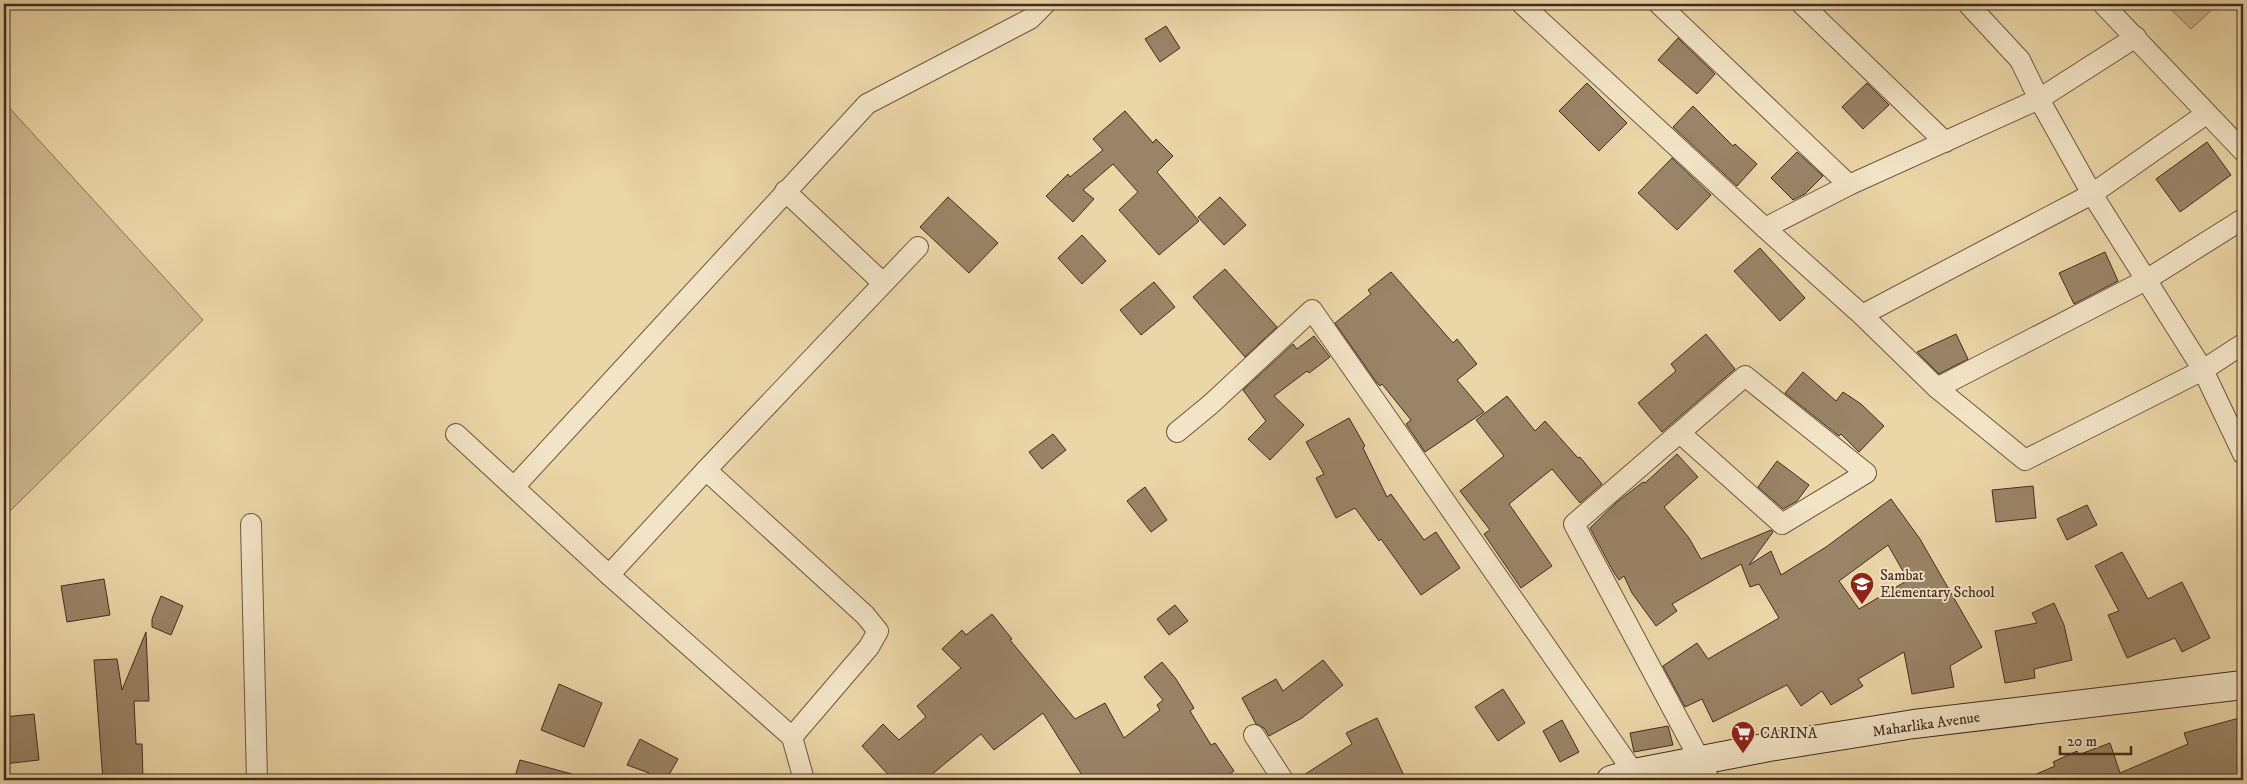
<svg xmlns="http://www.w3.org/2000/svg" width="2247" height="784" font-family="'IM FELL DW Pica',serif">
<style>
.green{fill:#ceb990;stroke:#887258}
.building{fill:#9a8467;stroke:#422c21;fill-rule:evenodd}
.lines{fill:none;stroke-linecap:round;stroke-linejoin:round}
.minor-casing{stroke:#6c5642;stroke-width:22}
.secondary-casing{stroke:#422c21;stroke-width:30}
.minor{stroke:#f2e4c6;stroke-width:20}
.secondary{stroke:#f2e4c6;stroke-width:28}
.labels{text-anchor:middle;stroke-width:4;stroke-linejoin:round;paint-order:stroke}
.poi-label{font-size:15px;fill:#422c21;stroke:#f2e4c6;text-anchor:start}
.street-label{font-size:15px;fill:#422c21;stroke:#f2e4c6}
</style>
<rect width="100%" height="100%" fill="#ebd6a7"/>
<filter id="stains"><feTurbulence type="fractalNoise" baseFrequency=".004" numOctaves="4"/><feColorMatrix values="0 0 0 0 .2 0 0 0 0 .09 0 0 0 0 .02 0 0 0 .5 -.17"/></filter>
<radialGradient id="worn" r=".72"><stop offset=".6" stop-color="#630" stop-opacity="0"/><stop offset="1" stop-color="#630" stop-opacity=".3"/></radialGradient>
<g class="green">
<polygon points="2165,4 2218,4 2191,29"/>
<polygon points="4,102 203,320 4,517"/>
</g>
<g class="building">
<polygon points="1166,26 1180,48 1160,62 1145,39"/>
<polygon points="1678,38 1715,74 1697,94 1658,60"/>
<polygon points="1587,83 1627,123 1599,151 1559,111"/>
<polygon points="1867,83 1889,105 1863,129 1842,107"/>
<polygon points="1693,106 1733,146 1735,144 1757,164 1737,186 1673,127"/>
<polygon points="1125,111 1153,143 1156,139 1173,156 1157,172 1199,221 1159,255 1119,210 1138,192 1113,164 1083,190 1094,199 1073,222 1046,196 1068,174 1070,177 1103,150 1093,139"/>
<polygon points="2207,142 2231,175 2180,212 2156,179"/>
<polygon points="1797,152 1823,176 1805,194 1793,200 1771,178"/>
<polygon points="1672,158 1711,195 1677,230 1638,193"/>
<polygon points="948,197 998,243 969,273 920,227"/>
<polygon points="1220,197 1246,225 1224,245 1198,217"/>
<polygon points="1082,235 1106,261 1082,284 1058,258"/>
<polygon points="1760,248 1805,298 1780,321 1734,271"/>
<polygon points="2105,252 2118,281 2074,304 2059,273"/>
<polygon points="1225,269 1277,327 1245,357 1193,297"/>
<polygon points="1391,272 1453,343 1457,339 1477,364 1457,380 1484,412 1425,452 1406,424 1411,420 1382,384 1380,386 1377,383 1335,323 1371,294 1368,290"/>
<polygon points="1154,282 1175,307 1141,335 1120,310"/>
<polygon points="1706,334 1735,369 1662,432 1638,403 1676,371 1671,364"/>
<polygon points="1956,334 1968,359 1939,374 1917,352"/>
<polygon points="1314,336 1330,357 1309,373 1307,371 1274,396 1304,425 1270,460 1248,439 1266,421 1243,390 1293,344 1297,349"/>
<polygon points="1803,372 1836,401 1843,392 1861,404 1884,426 1859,452 1841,434 1839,436 1785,393"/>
<polygon points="1507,396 1535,431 1545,421 1578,458 1580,457 1602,484 1580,503 1552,469 1509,504 1552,566 1521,588 1484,534 1490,530 1460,491 1504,456 1476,420"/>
<polygon points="1349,418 1365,446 1363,448 1387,497 1391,494 1424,540 1436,532 1460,568 1421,595 1381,539 1379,541 1355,508 1336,518 1316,478 1324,474 1306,442"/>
<polygon points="1053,434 1066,450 1042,469 1029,452"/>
<path d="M1677 454 1698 477 1664 507 1689 538 1701 559 1771 530 1773 532 1749 565 1771 551 1781 575 1826 547 1891 499 1920 539 1982 647 1950 666 1954 687 1912 694 1904 652 1858 679 1863 686 1831 705 1822 691 1801 706 1787 685 1713 722 1702 699 1685 707 1663 666 1697 643 1708 659 1779 618 1759 584 1750 587 1741 564 1672 604 1677 611 1656 626 1632 593 1624 576 1619 580 1613 571 1590 528 1617 502 1643 482 1645 483ZM1888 545 1908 580 1859 609 1839 581Z"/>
<polygon points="1777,461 1809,485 1797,501 1783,509 1758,487"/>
<polygon points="2033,486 2036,518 1996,522 1992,490"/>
<polygon points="1145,487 1167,520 1151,532 1127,501"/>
<polygon points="2087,505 2097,525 2067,540 2057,519"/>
<polygon points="2122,552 2148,599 2182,582 2210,638 2182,652 2175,638 2127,658 2108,615 2119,611 2095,566"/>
<polygon points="104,579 110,615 67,622 61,586"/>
<polygon points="161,596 183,606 171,635 152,627 152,619"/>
<polygon points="2054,603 2064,625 2072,660 2034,669 2035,678 2005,683 1995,631 2037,623 2032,613"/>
<polygon points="1175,605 1188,621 1169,635 1157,619"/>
<polygon points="992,614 1012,639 1010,640 1075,719 1105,703 1124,738 1160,710 1157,705 1163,700 1144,677 1162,662 1176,679 1194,708 1190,711 1211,745 1215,743 1234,771 1222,780 1085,780 1043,713 994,750 981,734 925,780 893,780 862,746 883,724 899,740 926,717 917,706 961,668 942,649 962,630 966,635"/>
<polygon points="146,632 149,701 134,701 136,744 142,744 143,780 103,780 94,660 117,659 122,690"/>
<polygon points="1323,660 1343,685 1302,718 1269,736 1264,728 1256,724 1242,698 1276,679 1283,691"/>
<polygon points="559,684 602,703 584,747 541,730"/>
<polygon points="1503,689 1525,723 1498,741 1475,707"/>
<polygon points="34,714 39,760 4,764 4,717"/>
<polygon points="2243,717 2243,780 2023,780 2055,766 2053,762 2077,751 2078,755 2110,743 2120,773 2188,744 2184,733"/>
<polygon points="1377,718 1406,780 1296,780 1352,744 1346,733"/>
<polygon points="1562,720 1579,752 1560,762 1543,731"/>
<polygon points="1668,726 1673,745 1634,752 1630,733"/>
<polygon points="640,739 678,759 666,780 646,780 649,773 627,765"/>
<polygon points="520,760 572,774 571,780 514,780"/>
</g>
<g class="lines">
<defs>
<g id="minor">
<polyline points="1522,4 1765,228 1862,315 1937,388 2025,460 2203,370 2243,344"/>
<polyline points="1659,4 1849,185"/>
<polyline points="1802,4 1945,142"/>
<polyline points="1968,4 2020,60 2039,99 2092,194 2203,370 2243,454"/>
<polyline points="2103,4 2243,151"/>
<polyline points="785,191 883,283"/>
<polyline points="1765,228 1849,185 2039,99 2136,37"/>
<polyline points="1862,315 2092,194 2206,114"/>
<polyline points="1937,388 2146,280 2243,219"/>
<polyline points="1177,432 1211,404 1312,310 1634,773"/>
<polyline points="1680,433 1782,524 1866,473 1745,376 1574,524 1701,762 1709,780"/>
<polyline points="456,434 609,575 792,737 804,780"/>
<polyline points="706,470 865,615 878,631 869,647 792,737"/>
<polyline points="514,487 867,104 1030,19 1045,4"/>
<polyline points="251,524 257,780"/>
<polyline points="609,575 706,470 918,247"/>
<polyline points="1254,735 1283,780"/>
</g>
<polyline id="secondary" points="1611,780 1634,773 1769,747 1914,724 2243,685"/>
</defs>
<use href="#minor" class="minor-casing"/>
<use href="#secondary" class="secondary-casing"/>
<use href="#minor" class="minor"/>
<use href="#secondary" class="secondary"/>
</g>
<defs>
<symbol id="school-pin" viewBox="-11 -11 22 30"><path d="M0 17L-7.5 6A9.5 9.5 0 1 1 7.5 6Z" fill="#8f2418" stroke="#f2e4c6"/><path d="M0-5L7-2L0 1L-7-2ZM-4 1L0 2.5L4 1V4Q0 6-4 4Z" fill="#fff"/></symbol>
<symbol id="supermarket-pin" viewBox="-11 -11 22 30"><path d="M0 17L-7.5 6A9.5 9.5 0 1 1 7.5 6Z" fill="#8f2418" stroke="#f2e4c6"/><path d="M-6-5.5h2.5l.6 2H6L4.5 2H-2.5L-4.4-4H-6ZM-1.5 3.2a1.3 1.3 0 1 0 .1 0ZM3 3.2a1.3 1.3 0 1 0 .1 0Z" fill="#fff"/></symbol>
</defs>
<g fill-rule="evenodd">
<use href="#school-pin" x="1848" y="570" width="28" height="38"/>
<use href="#supermarket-pin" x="1729" y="719" width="28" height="38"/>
</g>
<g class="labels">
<g class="poi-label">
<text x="1880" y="580">Sambat<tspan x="1880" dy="17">Elementary School</tspan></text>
<text x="1760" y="738">CARINA</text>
</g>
<g class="street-label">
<text transform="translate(1926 724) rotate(-8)" y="5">Maharlika Avenue</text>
</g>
</g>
<rect width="2247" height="784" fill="none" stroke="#ebd6a7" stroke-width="20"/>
<rect x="5" y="5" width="2237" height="774" fill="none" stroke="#422c21" stroke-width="2.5"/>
<rect x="10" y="10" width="2227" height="764" fill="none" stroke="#422c21"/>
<path d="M2060 746v8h71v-8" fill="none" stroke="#422c21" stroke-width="2.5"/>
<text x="2067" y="746" font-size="15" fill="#422c21" stroke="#f2e4c6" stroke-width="4" paint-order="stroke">20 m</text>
<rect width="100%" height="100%" filter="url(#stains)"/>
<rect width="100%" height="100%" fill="url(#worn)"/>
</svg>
